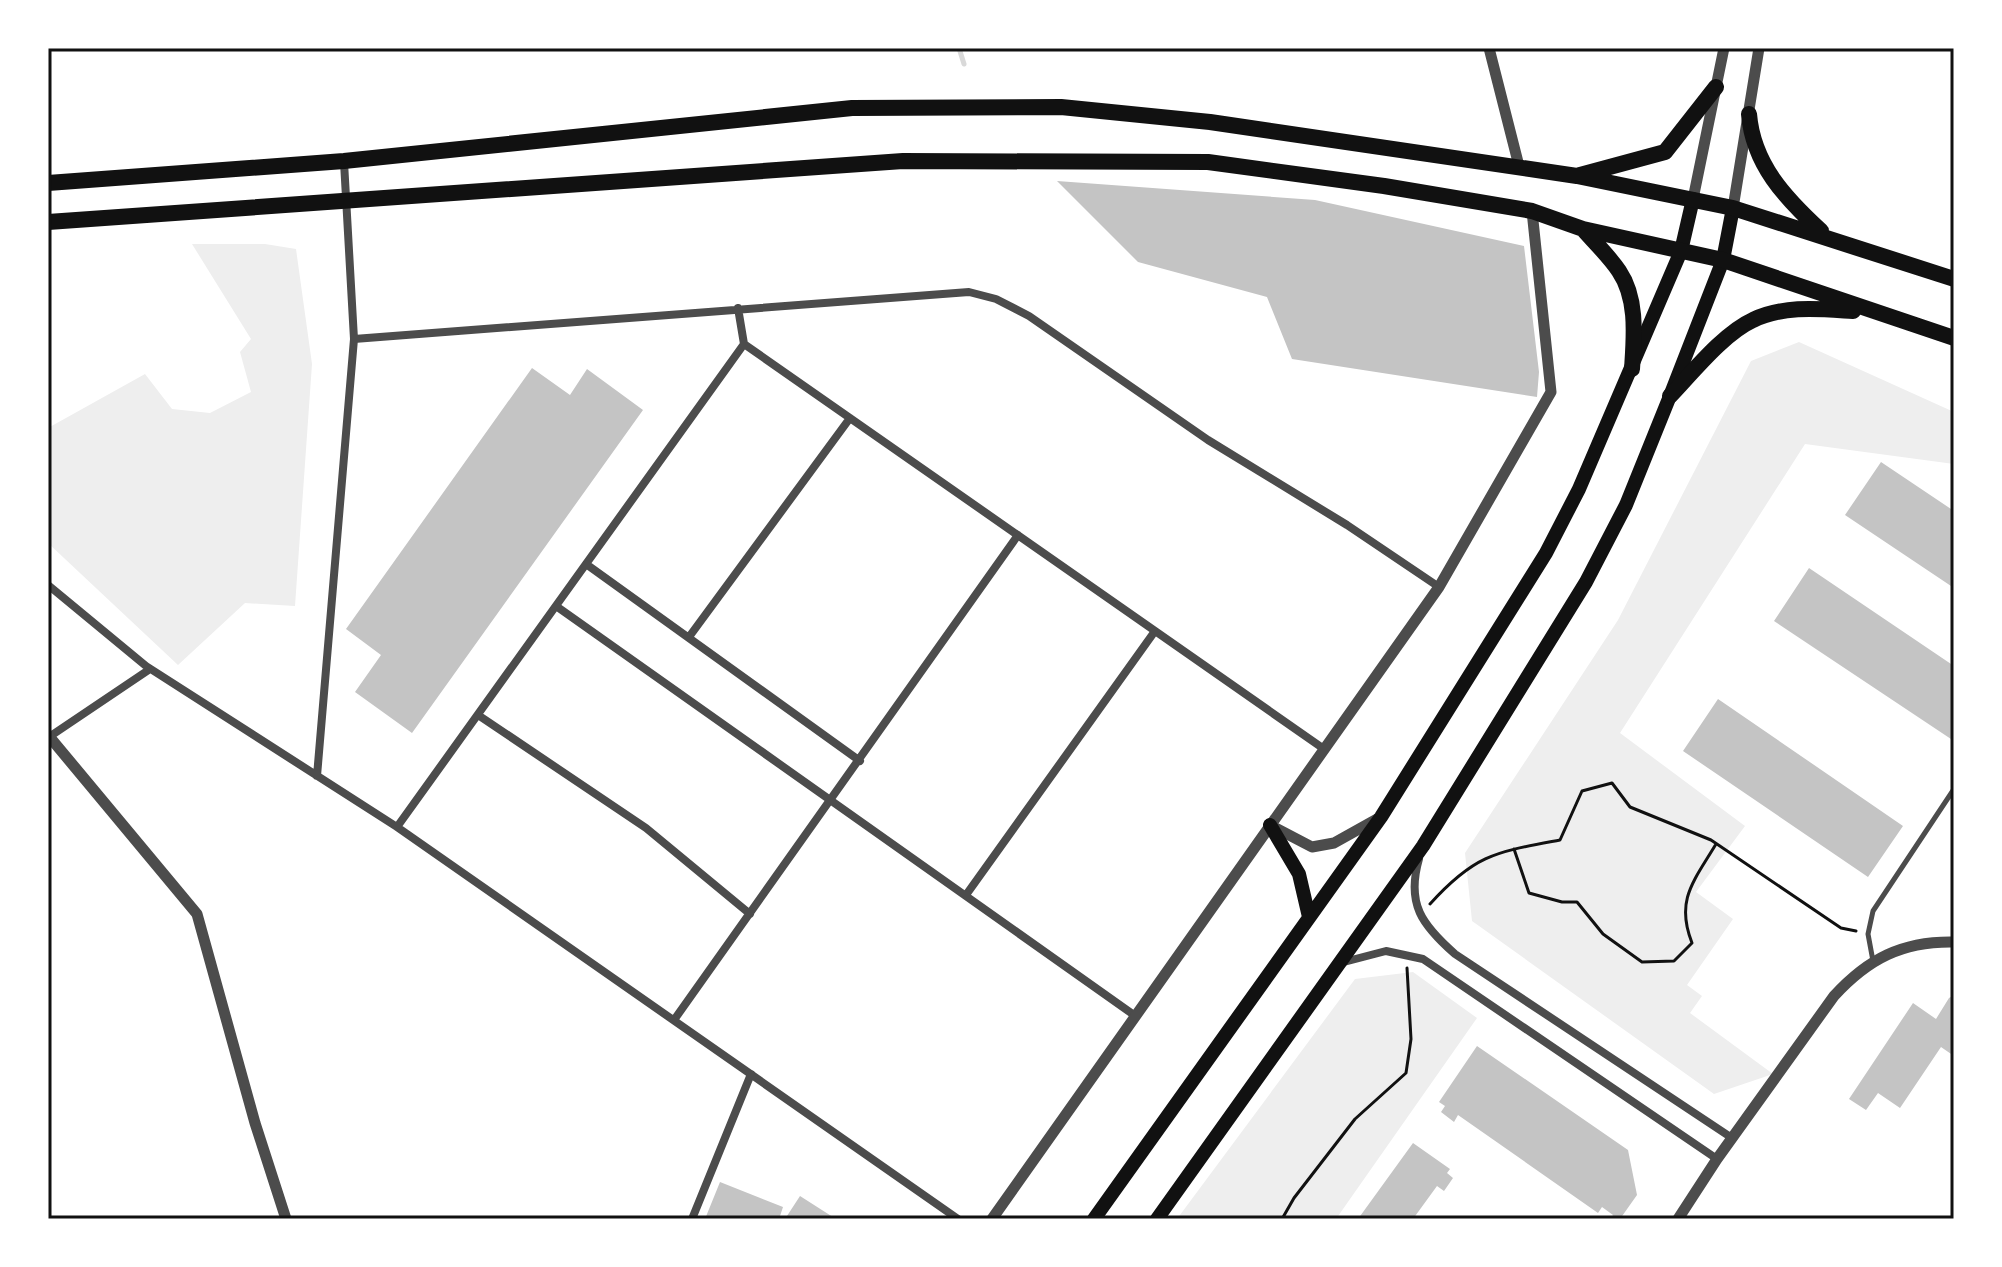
<svg xmlns="http://www.w3.org/2000/svg" width="2002" height="1267" font-family="'Work Sans',sans-serif">
  <style>
    .green { fill: #eee }
    .lines { fill: none; stroke-linecap: round; stroke-linejoin: round }
    .stream { stroke: #d9d9d9; stroke-width: 5 }
    .building { fill: #c4c4c4 }
    .path { stroke: #111; stroke-width: 3 }
    .service { stroke: #4c4c4c; stroke-width: 5 }
    .minor { stroke: #4c4c4c; stroke-width: 8 }
    .tertiary { stroke: #4c4c4c; stroke-width: 11 }
    .primary { stroke: #111; stroke-width: 14 }
    .trunk { stroke: #111; stroke-width: 16 }
    .neatline { fill: none; stroke: #111; stroke-width: 3 }
  </style>
  <rect width="100%" height="100%" fill="#fff"/>
  <path class="green" d="M192 244H265L296 249 312 364 295 606 245 603 178 665 48 543V428L145 374 172 409 210 413 251 392 240 352 251 339Z
    M1799 342 1954 412V464L1805 444 1620 733 1745 826 1696 892 1733 919 1687 985 1702 996 1690 1013 1773 1074 1714 1094 1472 921 1465 853 1618 620 1751 361Z
    M1413 972 1477 1018 1336 1219H1177L1355 979Z"/>
  <g class="lines">
    <path class="stream" d="M959 48 964 64"/>
  </g>
  <path class="building" d="M1057 181 1315 200 1524 246 1539 372 1537 397 1292 359 1267 297 1138 262Z
    M532 368 570 395 587 369 643 410 412 733 355 692 381 655 346 629Z
    M1881 462 1954 511V588L1845 515Z
    M1809 568 1954 666V741L1774 621Z
    M1718 699 1903 826 1868 877 1683 751Z
    M1954 995V1056L1941 1047 1900 1108 1878 1093 1866 1110 1849 1099 1913 1003 1936 1019 1949 998Z
    M1477 1046 1628 1150 1637 1195 1620 1219H1610L1613 1215 1602 1207 1598 1213 1458 1115 1454 1122 1441 1112 1445 1106 1439 1102Z
    M1413 1143 1450 1169 1447 1173 1453 1178 1444 1191 1437 1186 1413 1219H1358Z
    M720 1182 783 1207 779 1219H705Z
    M800 1196 836 1219H785Z"/>
  <g class="lines">
    <path class="path" d="M1514 849 1529 893 1562 902H1577L1603 934 1642 962 1674 961 1692 943C1675 900 1694 881 1716 844
      M1430 904C1475 854 1496 852 1560 840L1582 791 1612 783 1630 807 1711 840 1841 928 1856 931
      M1282 1219 1294 1198 1355 1119 1406 1073 1411 1039 1407 968"/>
    <path class="service" d="M1873 961 1868 934 1873 911 1954 789"/>
    <path class="minor" d="M354 339 969 292 996 299 1029 316 1208 440 1347 525 1439 587
      M744 344 1324 749
      M586 564 860 761
      M48 585 146 666 397 827 958 1219
      M556 606 1134 1015
      M689 637 850 418
      M478 715 646 828 750 914
      M49 737 150 669
      M317 776 354 339 344 162
      M397 827 744 344 738 308
      M1419 859C1406 904 1422 925 1455 954L1732 1138
      M966 895 1155 631
      M1340 963 1386 951 1423 959 1717 1159
      M674 1020 1018 535
      M692 1219 751 1074"/>
    <path class="tertiary" d="M1489 48 1519 166
      M1693 199 1724 48
      M1733 208 1759 48
      M48 735 197 914 255 1123 286 1219
      M1270 825 1312 847 1334 843 1377 819
      M992 1219 1439 587 1551 392 1532 211
      M1678 1219 1717 1159 1834 996C1868 959 1902 941 1954 942"/>
    <path class="primary" d="M1270 825 1299 874 1309 917
      M1094 1219 1381 817 1546 553 1579 489 1681 251 1693 199
      M1157 1219 1423 846 1586 582 1626 505 1670 396 1723 260 1733 208"/>
    <path class="trunk" d="M1749 114C1753 164 1785 198 1821 231
      M1580 175 1665 152 1716 87
      M48 183 344 161 852 108 1061 107 1210 122 1577 176 1733 208 1954 279
      M48 222 903 161 1208 162 1384 186 1532 211 1583 229 1723 260 1954 338
      M1583 229C1595 243 1609 256 1619 271 1638 299 1634 337 1632 369
      M1670 396C1692 373 1724 333 1753 320 1784 305 1820 309 1853 311"/>
  </g>
  <rect width="2002" height="1267" fill="none" stroke="#ffffff" stroke-width="100"/>
  <rect x="50" y="50" width="1902" height="1167" class="neatline"/>
</svg>
